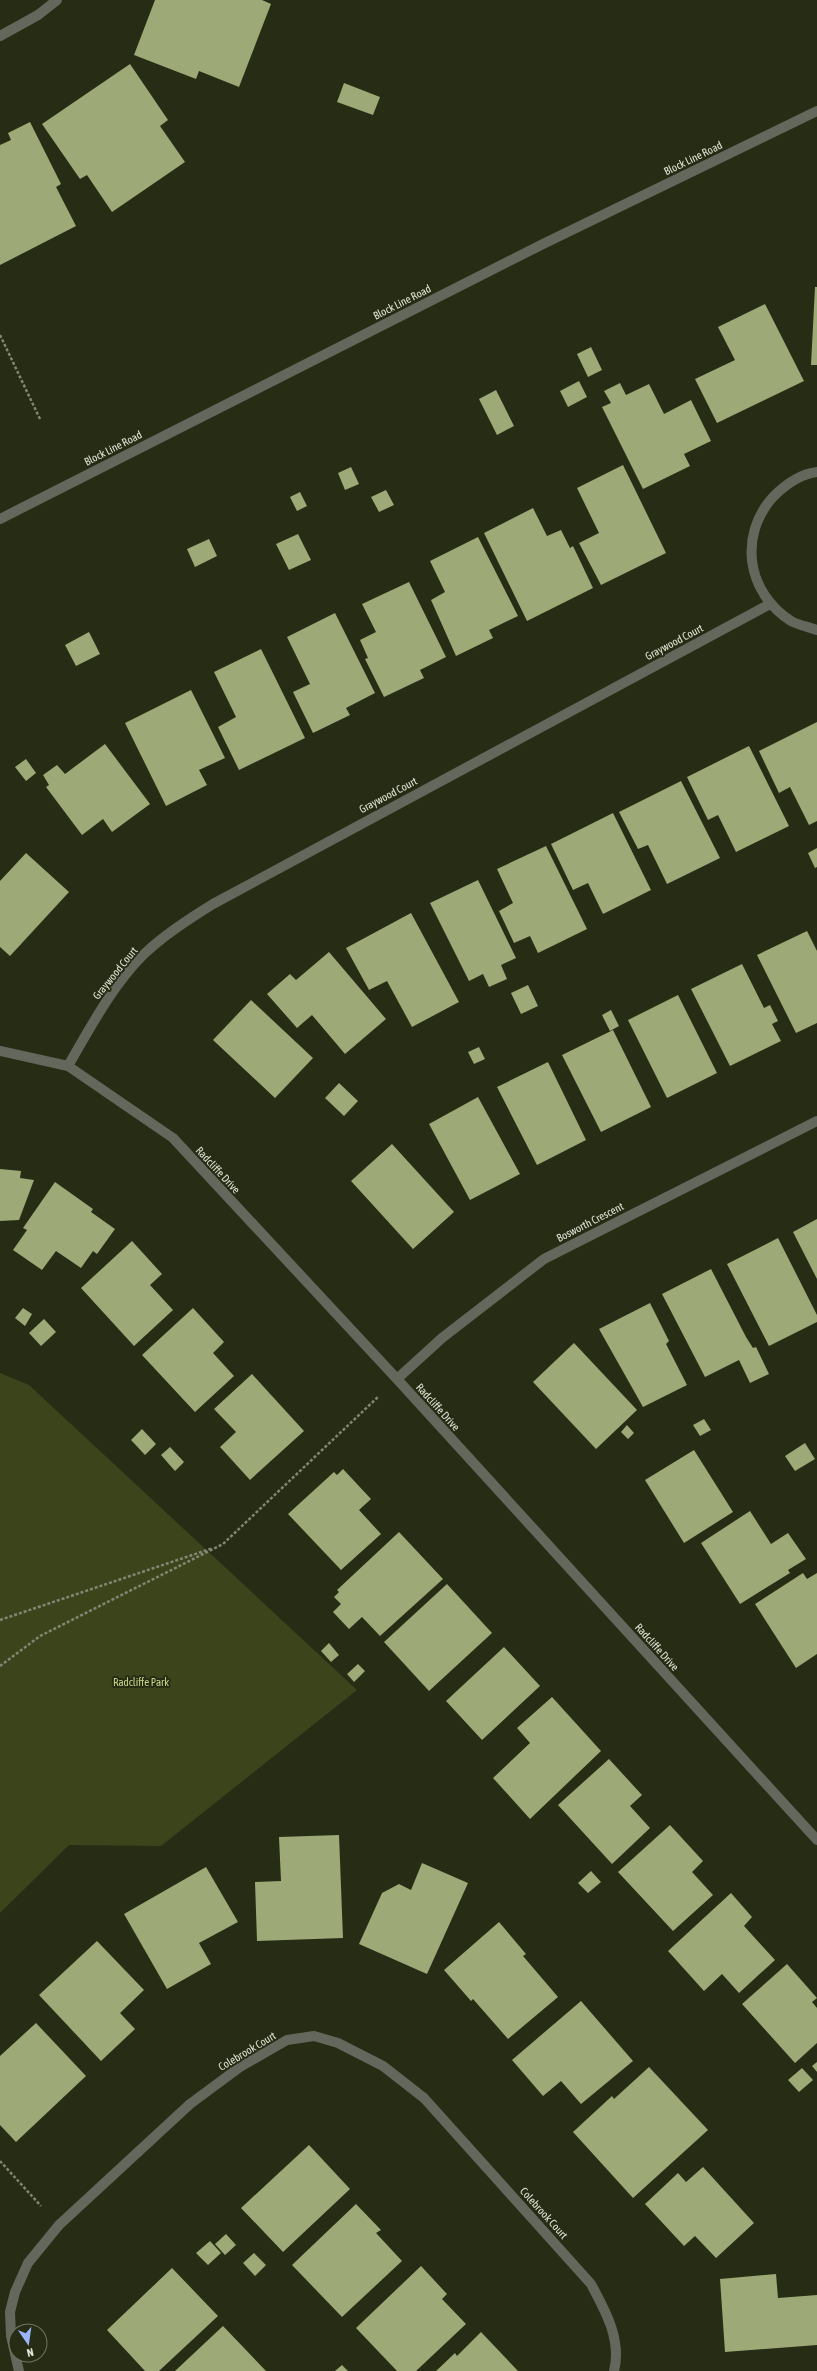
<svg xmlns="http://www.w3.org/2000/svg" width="817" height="2371" font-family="'Asap Condensed',sans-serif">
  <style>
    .green { fill: #3c441b }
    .building { fill: #9da976 }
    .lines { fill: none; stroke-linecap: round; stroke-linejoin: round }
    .path { stroke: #828674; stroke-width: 2.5; stroke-dasharray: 3 2; stroke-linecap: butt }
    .minor { stroke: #64675c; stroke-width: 10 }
    .labels { text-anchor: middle; stroke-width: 4; stroke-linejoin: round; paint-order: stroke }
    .street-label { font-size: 11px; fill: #e1e4d6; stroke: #272c15 }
    .park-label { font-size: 11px; fill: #c6d78a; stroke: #272c15 }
  </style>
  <rect width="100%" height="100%" fill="#272c15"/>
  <path class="green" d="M0 1373 29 1385 357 1690 161 1846 69 1845 0 1913Z"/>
  <path class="building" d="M155 0H262L271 4 239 87 199 71 196 79 134 55Z
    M130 64 168 120 160 126 185 162 112 212 87 175 80 179 42 124Z
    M344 83 380 97 373 115 337 102Z
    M30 122 61 184 56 187 76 226 0 265V145L11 140 8 133Z
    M815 287H817V365H811Z
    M765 304 804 381 717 423 695 379 735 360 718 327Z
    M591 347 602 370 588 377 577 354Z
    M579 381 587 397 568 407 560 391Z
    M620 383 626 395 649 384 664 414 691 400 711 441 684 454 690 466 643 489 602 407 611 403 604 391Z
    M496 390 514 426 497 435 479 399Z
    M623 465 666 553 601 585 579 543 599 533 577 488Z
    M351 467 359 484 345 490 338 473Z
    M386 490 394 505 379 512 371 497Z
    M300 492 307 506 297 511 290 497Z
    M533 508 547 536 561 530 570 548 573 546 593 588 527 621 484 533Z
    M298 534 311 560 289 570 276 544Z
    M478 537 518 616 489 630 493 638 456 656 431 600 445 592 430 561Z
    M209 539 217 556 195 567 187 549Z
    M409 582 446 657 420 670 424 678 384 697 365 659 368 658 360 640 376 632 362 604Z
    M335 613 375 693 346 708 350 715 313 733 293 692 310 684 287 637Z
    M89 632 100 654 76 666 65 645Z
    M261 649 305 738 239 770 218 727 236 717 214 672Z
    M191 690 225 758 199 770 207 785 166 806 125 723Z
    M817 722V821L809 825 790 787 779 793 759 751Z
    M105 744 150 804 112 832 103 819 82 835 46 787 49 785 43 775 57 765 65 774Z
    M749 746 789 826 736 852 718 815 708 820 687 777Z
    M26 759 36 773 26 781 15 767Z
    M681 781 720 858 667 884 648 845 638 849 619 812Z
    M613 813 651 890 603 914 588 883 573 890 551 844Z
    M546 846 587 929 538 953 530 936 514 943 499 911 513 903 497 869Z
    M817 848V867L815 868 808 853Z
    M26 853 69 892 10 956 0 947V881Z
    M478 880 516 958 501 965 507 979 489 987 483 974 469 981 430 903Z
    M411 913 459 1002 412 1027 387 981 369 990 346 948Z
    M807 931 817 951V1023L796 1033 757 955Z
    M329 952 386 1019 345 1054 312 1015 297 1028 267 994 290 974 296 980Z
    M742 964 764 1008 770 1005 778 1021 772 1024 781 1041 730 1066 691 989Z
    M528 985 538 1006 521 1014 511 993Z
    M678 995 717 1073 667 1098 628 1020Z
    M251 1000 313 1058 275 1098 213 1040Z
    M611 1010 619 1026 610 1031 602 1015Z
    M613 1030 651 1107 601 1132 562 1055Z
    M479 1047 485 1059 474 1064 468 1052Z
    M548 1062 586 1140 537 1165 497 1087Z
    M339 1083 358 1101 344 1116 325 1098Z
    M478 1097 520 1174 470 1200 429 1124Z
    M392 1144 454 1212 413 1249 351 1181Z
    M0 1169 21 1171 20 1178 34 1180 19 1220 0 1221Z
    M55 1182 93 1209 91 1212 115 1229 97 1254 93 1251 81 1268 56 1251 42 1270 13 1250 27 1230 23 1228Z
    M817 1219V1279L793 1232Z
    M778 1238 817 1315V1322L769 1346 727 1264Z
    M132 1241 162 1274 150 1285 173 1310 134 1346 81 1288Z
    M711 1269 746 1337 753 1348 756 1347 769 1374 750 1383 739 1360 705 1377 662 1294Z
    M650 1303 669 1341 666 1344 687 1385 643 1407 599 1329Z
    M23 1308 32 1314 25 1326 15 1318Z
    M193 1308 224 1342 213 1353 234 1376 195 1412 142 1355Z
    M44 1319 56 1332 41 1346 29 1333Z
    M574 1343 637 1410 596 1449 533 1382Z
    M252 1374 304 1431 250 1480 220 1447 236 1432 214 1409Z
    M704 1419 711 1430 700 1436 693 1425Z
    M627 1425 634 1433 628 1439 621 1432Z
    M142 1429 156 1444 145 1455 131 1440Z
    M805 1443 815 1459 795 1471 785 1456Z
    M170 1447 184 1462 175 1471 161 1455Z
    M694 1450 733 1512 684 1543 645 1480Z
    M343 1469 371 1499 359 1510 381 1534 341 1570 288 1514 334 1472 337 1475Z
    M750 1511 771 1544 788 1533 806 1559 788 1570 790 1573 740 1604 701 1543Z
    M399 1532 443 1579 380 1636 362 1617 349 1629 333 1612 341 1604 334 1597 339 1592 337 1590Z
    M803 1573 807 1579 817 1573V1654L796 1668 755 1604Z
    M447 1584 492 1633 429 1691 384 1642Z
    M329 1643 339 1655 331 1662 321 1651Z
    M504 1647 540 1686 482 1740 446 1701Z
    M358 1664 365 1671 354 1682 347 1674Z
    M552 1697 601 1751 530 1819 493 1778 530 1743 517 1728Z
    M609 1759 642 1795 630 1806 650 1828 612 1864 558 1805Z
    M670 1825 703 1861 692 1872 713 1895 673 1931 618 1872Z
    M339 1835 343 1938 257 1941 255 1882 281 1881 279 1837Z
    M422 1863 468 1883 427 1974 359 1944 382 1893 399 1884 411 1890Z
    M206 1867 238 1922 199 1943 211 1964 167 1989 124 1914Z
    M591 1871 601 1882 588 1893 578 1883Z
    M731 1893 752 1917 744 1926 775 1960 739 1993 722 1974 704 1991 668 1951Z
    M499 1922 526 1954 523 1956 558 1997 508 2039 473 1999 471 2001 444 1970Z
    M97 1941 144 1990 120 2013 135 2029 101 2061 39 1995Z
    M787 1964 817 1998 812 2002 817 2008V2043L795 2063 742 2004Z
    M581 2001 633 2061 581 2104 561 2081 543 2096 512 2060Z
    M36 2023 86 2076 16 2142 0 2125V2056Z
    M817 2062V2072L812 2066Z
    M649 2067 708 2130 633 2198 573 2132 612 2096 614 2099Z
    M802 2068 813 2080 799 2092 788 2080Z
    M309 2145 350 2189 283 2252 241 2208Z
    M703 2167 754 2223 716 2258 695 2236 684 2246 645 2204 678 2173 686 2182Z
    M356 2204 381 2230 376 2233 402 2261 342 2317 292 2265Z
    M226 2234 236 2245 225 2255 215 2244Z
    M210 2241 221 2253 208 2265 196 2253Z
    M254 2253 266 2265 255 2276 243 2263Z
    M421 2266 447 2294 442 2299 466 2324 416 2371H397L356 2328Z
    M172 2268 218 2316 159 2371H145L107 2330Z
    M776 2274 778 2298 817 2295V2345L725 2352 720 2279Z
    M223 2326 266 2371H175Z
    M481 2332 518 2371H436L455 2353 457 2356Z
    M342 2365 348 2371H335Z"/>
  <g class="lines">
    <path class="path" d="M0 335 40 419
      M0 1620 213 1548
      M0 1666 40 1636 223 1544 379 1396
      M0 2161 41 2206"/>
    <path class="minor" d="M0 36 38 15 57 0
      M817 472C799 474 785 485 773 497 738 536 747 593 791 621 798 625 809 627 817 630
      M0 519 543 244 817 111
      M0 1051 68 1066 173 1138 397 1379 817 1840
      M68 1066C90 1028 112 986 143 955 164 935 189 919 213 904L770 604
      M397 1379 442 1338 544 1259 817 1121
      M19 2371 11 2336 10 2312 15 2292 28 2263 59 2225 190 2104 240 2067 287 2040 314 2036 338 2043 383 2066 424 2098 591 2284C605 2310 622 2340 614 2371"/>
  </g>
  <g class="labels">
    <g class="street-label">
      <text transform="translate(693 158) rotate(-26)" y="4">Block Line Road</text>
      <text transform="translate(402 302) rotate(-27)" y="4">Block Line Road</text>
      <text transform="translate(113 448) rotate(-27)" y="4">Block Line Road</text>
      <text transform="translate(674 642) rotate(-28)" y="4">Graywood Court</text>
      <text transform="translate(388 795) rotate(-28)" y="4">Graywood Court</text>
      <text transform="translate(115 973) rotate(-51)" y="4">Graywood Court</text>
      <text transform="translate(218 1170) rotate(47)" y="4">Radcliffe Drive</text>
      <text transform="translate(590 1222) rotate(-27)" y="4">Bosworth Crescent</text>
      <text transform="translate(438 1407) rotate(48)" y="4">Radcliffe Drive</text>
      <text transform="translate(657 1647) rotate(48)" y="4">Radcliffe Drive</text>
      <text transform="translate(247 2051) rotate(-31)" y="4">Colebrook Court</text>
      <text transform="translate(544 2213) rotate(48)" y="4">Colebrook Court</text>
    </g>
    <g class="park-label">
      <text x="141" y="1686">Radcliffe Park</text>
    </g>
  </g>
  <g transform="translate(28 2343) rotate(167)"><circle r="19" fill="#272c15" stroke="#717662"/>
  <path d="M0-3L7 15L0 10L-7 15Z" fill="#9bb5fd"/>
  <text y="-6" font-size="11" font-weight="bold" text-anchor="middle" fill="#e1e4d6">N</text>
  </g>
</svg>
